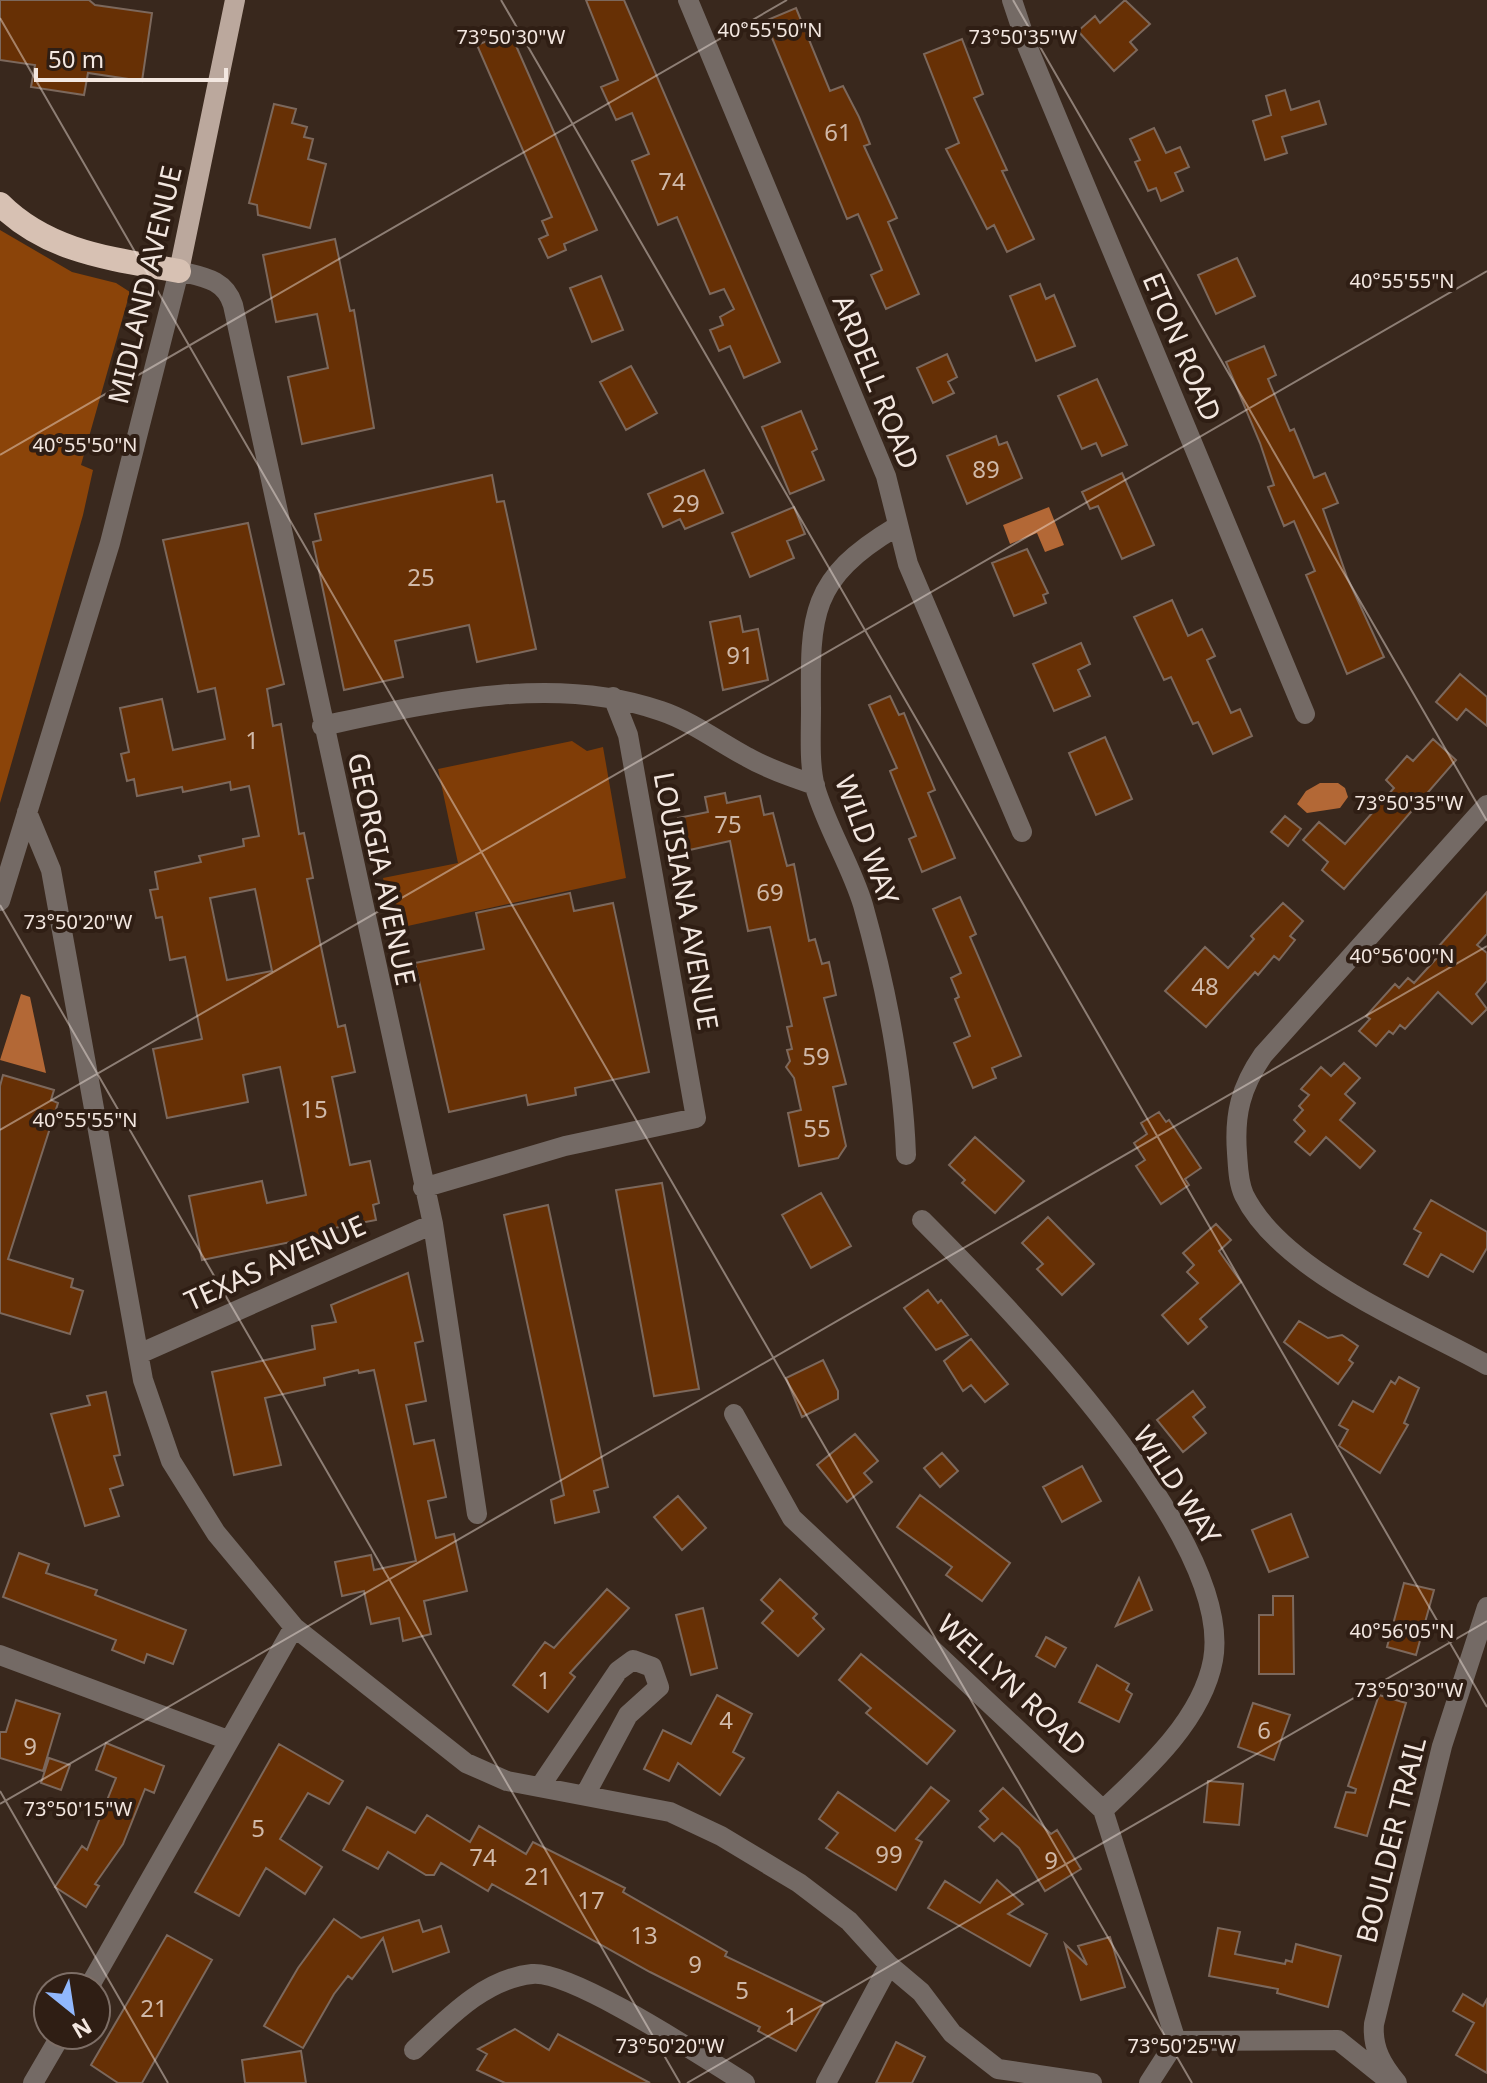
<svg xmlns="http://www.w3.org/2000/svg" width="1487" height="2083" font-family="'Noto Sans',sans-serif">
  <style>
    .green { fill: #803d07 }
    .forest { fill: #8b4409 }
    .water { fill: #b36836 }
    .building { fill: #673005; stroke: #7c685c; stroke-width: 2; fill-rule: evenodd }
    .lines { fill: none; stroke-linecap: round; stroke-linejoin: round }
    .minor { stroke: #746a65; stroke-width: 20 }
    .major { stroke: #bba89d; stroke-width: 20 }
    .highway { stroke: #d7c1b3; stroke-width: 24 }
    .ticks { fill: none; stroke: #f3e7e0; stroke-width: 2; stroke-opacity: 0.45 }
    .labels { text-anchor: middle; stroke-width: 8; stroke-linejoin: round; paint-order: stroke }
    .number-label { font-size: 24px; fill: #d0b9a9 }
    .street-label { font-size: 28px; fill: #f3e7e0; stroke: #2f1e14 }
    .ticks-label { font-size: 20px; text-anchor: middle; fill: #f3e7e0; stroke: #2f1e14; stroke-width: 8; stroke-linejoin: round; paint-order: stroke }
  </style>
  <rect width="100%" height="100%" fill="#39281d"/>
  <path class="green" d="M572 741 587 751 603 747 626 878 394 929 383 878 458 863 438 769Z"/>
  <path class="forest" d="M0 230 72 272 116 283 130 292 81 465 93 470 83 515 0 803Z"/>
  <path class="water" d="M1049 507 1064 545 1045 552 1037 533 1010 544 1003 525Z
    M1320 783H1338L1345 788 1348 797 1340 808 1307 813 1297 804 1306 791Z
    M21 994 30 997 46 1073 0 1060Z"/>
  <path class="building" d="M0 0H89L95 5 152 13 142 81 88 73 84 95 31 87 35 65 0 60Z
    M586 0H624L780 362 744 378 730 346 719 351 710 330 723 325 720 317 734 309 724 289 710 294 677 217 658 225 632 161 649 154 632 113 616 120 601 87 618 80Z
    M1125 0 1150 24 1130 42 1137 50 1114 71 1078 31 1095 16 1100 23Z
    M796 8 830 91 843 86 859 117 870 144 864 146 897 218 888 222 919 294 886 309 871 275 882 270 871 244 858 214 847 219 765 21Z
    M510 32 597 230 564 244 566 250 548 258 539 239 548 235 542 221 552 217 477 45Z
    M962 39 983 94 974 98 1007 170 1002 171 1034 239 1007 252 994 225 987 229 946 149 959 143 924 54Z
    M1285 90 1291 110 1319 101 1326 124 1282 137 1287 153 1265 160 1253 121 1271 115 1266 96Z
    M274 104 296 109 292 123 307 127 304 137 313 139 308 159 326 164 310 228 258 215 257 205 249 203Z
    M1154 128 1166 153 1180 147 1189 167 1175 173 1183 191 1161 201 1156 188 1148 191 1135 162 1140 160 1130 139Z
    M335 239 350 311 354 310 374 428 302 444 288 377 328 368 317 314 276 322 263 255Z
    M1237 258 1255 296 1216 314 1198 275Z
    M601 276 623 330 592 342 570 288Z
    M1040 284 1046 299 1054 295 1075 346 1036 361 1010 296Z
    M1264 346 1276 375 1268 379 1290 431 1294 429 1314 478 1325 473 1338 503 1323 509 1347 577 1384 657 1347 674 1306 575 1315 571 1294 521 1284 526 1268 487 1274 485 1260 443 1226 362Z
    M947 354 957 377 948 382 954 393 933 403 917 368Z
    M631 366 657 413 626 430 600 382Z
    M1097 379 1127 445 1102 456 1096 443 1082 449 1058 396Z
    M801 411 817 449 812 452 824 480 790 494 762 427Z
    M996 436 999 445 1007 442 1022 478 967 504 947 456Z
    M704 470 723 513 685 529 680 519 663 527 648 494Z
    M1122 473 1154 545 1122 559 1098 506 1090 509 1082 492Z
    M492 475 497 502 504 501 536 649 477 662 469 625 395 641 403 677 344 690 313 542 321 540 315 514Z
    M794 507 805 534 787 541 794 558 750 577 732 533Z
    M248 523 284 684 267 689 273 726 281 724 299 834 304 833 313 878 307 879 324 961 338 1027 345 1025 355 1072 332 1077 350 1165 370 1161 379 1203 373 1205 376 1220 324 1230 325 1235 202 1260 189 1196 262 1181 267 1203 306 1195 280 1067 243 1075 248 1102 167 1118 153 1049 202 1039 185 957 170 960 162 917 156 918 150 890 158 889 155 872 201 862 199 856 244 846 243 839 259 836 249 786 231 790 230 782 183 792 182 787 137 796 134 779 127 781 121 754 129 752 120 708 162 699 173 750 225 739 215 688 198 692 163 540ZM255 889 272 971 227 980 210 898Z
    M1027 549 1048 593 1043 595 1046 603 1014 616 992 563Z
    M1172 600 1188 636 1202 629 1215 656 1207 660 1231 713 1240 709 1252 736 1213 754 1198 722 1193 724 1171 677 1164 680 1134 617Z
    M740 616 743 632 758 629 768 680 723 690 710 622Z
    M1081 643 1090 664 1078 670 1090 696 1054 711 1033 664Z
    M1460 674 1487 697V726L1466 709 1457 720 1436 702Z
    M890 696 899 715 904 713 935 790 928 793 955 858 922 872 909 839 916 836 890 771 897 768 869 705Z
    M1105 737 1132 799 1096 815 1069 753Z
    M1433 739 1456 760 1344 889 1322 870 1328 862 1303 840 1319 822 1345 844 1394 788 1386 780 1407 756 1413 761Z
    M725 793 727 803 760 796 764 815 773 813 787 866 794 864 809 941 815 939 822 964 829 962 836 995 824 998 846 1084 833 1087 846 1146 838 1158 799 1166 788 1113 801 1110 794 1078 786 1067 790 1061 787 1050 792 1049 787 1027 792 1026 770 927 748 931 730 841 685 851 678 818 708 812 705 797Z
    M1285 816 1301 829 1288 846 1271 832Z
    M1487 892V934L1477 945 1487 953V981L1476 994 1487 1009 1472 1024 1438 992 1405 1029 1400 1025 1393 1034 1389 1031 1376 1046 1359 1031 1370 1019 1366 1016 1395 984 1399 988 1408 978 1414 983 1444 950 1439 946Z
    M570 893 574 911 613 903 649 1072 575 1088 576 1095 528 1105 526 1095 449 1112 415 963 484 949 476 913Z
    M960 897 976 934 970 937 1021 1056 992 1068 996 1078 973 1088 954 1043 970 1036 955 999 959 997 951 978 961 973 933 909Z
    M1283 903 1303 921 1290 936 1295 940 1279 960 1274 956 1258 975 1255 972 1206 1027 1165 991 1205 947 1228 968 1254 939 1251 936Z
    M1344 1063 1360 1078 1345 1094 1355 1103 1340 1120 1375 1151 1360 1168 1326 1137 1310 1155 1295 1142 1305 1131 1294 1120 1303 1110 1299 1106 1309 1095 1301 1089 1321 1067 1331 1076Z
    M3 1075 54 1090 51 1100 58 1103 8 1259 73 1279 71 1287 83 1291 70 1334 0 1313V1086Z
    M1159 1112 1166 1122 1169 1120 1201 1168 1185 1179 1189 1185 1161 1204 1136 1166 1145 1160 1134 1143 1147 1134 1141 1123Z
    M975 1137 1024 1181 995 1213 962 1183 965 1180 949 1165Z
    M662 1183 699 1389 654 1396 616 1190Z
    M821 1193 851 1246 811 1268 782 1215Z
    M1431 1200 1487 1232V1248L1473 1272 1441 1254 1428 1277 1404 1264 1421 1233 1414 1229Z
    M548 1205 608 1487 594 1491 599 1512 555 1523 551 1500 564 1495 504 1215Z
    M1048 1217 1094 1264 1062 1295 1037 1269 1043 1264 1022 1243Z
    M1216 1224 1231 1240 1219 1251 1241 1282 1200 1319 1207 1327 1188 1344 1162 1315 1198 1283 1187 1272 1194 1265 1183 1253Z
    M408 1273 423 1341 415 1343 426 1401 406 1405 414 1444 434 1440 446 1497 428 1501 436 1538 454 1534 467 1591 424 1601 431 1634 403 1641 399 1618 371 1624 364 1591 342 1596 335 1562 371 1555 374 1570 416 1561 374 1370 359 1373 358 1370 324 1378 325 1385 265 1398 281 1465 234 1475 212 1372 315 1349 312 1326 336 1322 331 1305Z
    M928 1290 938 1303 941 1300 968 1335 936 1350 904 1308Z
    M1299 1321 1328 1338 1342 1335 1358 1346 1349 1360 1353 1363 1338 1384 1284 1342Z
    M971 1339 1008 1384 985 1402 971 1385 963 1391 944 1361Z
    M823 1360 838 1391V1399L802 1417 786 1378Z
    M1399 1377 1419 1388 1404 1423 1408 1425 1380 1473 1339 1446 1348 1430 1339 1425 1353 1401 1373 1412 1391 1381 1395 1384Z
    M1193 1391 1205 1407 1193 1417 1206 1433 1183 1452 1157 1420Z
    M106 1392 120 1455 114 1456 123 1485 110 1489 119 1516 85 1526 51 1414 90 1405 87 1396Z
    M855 1434 878 1461 864 1473 872 1482 847 1502 817 1465Z
    M942 1453 958 1471 940 1487 924 1468Z
    M1082 1466 1101 1501 1062 1522 1043 1487Z
    M920 1495 1010 1563 982 1601 946 1575 952 1567 897 1527Z
    M678 1496 706 1528 682 1550 654 1517Z
    M1291 1514 1308 1557 1269 1572 1252 1530Z
    M19 1553 49 1564 46 1573 97 1590 95 1595 186 1630 173 1664 147 1654 144 1663 112 1650 116 1640 3 1597Z
    M1139 1578 1152 1610 1116 1626Z
    M780 1579 817 1614 813 1618 824 1629 798 1656 762 1623 773 1611 761 1600Z
    M1404 1583 1434 1590 1416 1655 1387 1647Z
    M607 1589 629 1608 570 1673 575 1677 548 1712 513 1685 545 1642 554 1648Z
    M1273 1596H1293L1294 1674H1259V1615H1273Z
    M703 1608 717 1668 691 1675 676 1615Z
    M1046 1637 1066 1648 1055 1667 1036 1656Z
    M861 1654 955 1731 927 1764 866 1713 871 1708 839 1680Z
    M1097 1665 1129 1684 1126 1690 1132 1694 1119 1722 1079 1702Z
    M717 1695 752 1714 733 1752 744 1758 720 1795 678 1763 669 1781 644 1769 663 1730 691 1744Z
    M1379 1695 1406 1703 1367 1836 1335 1827 1346 1792 1355 1793 1356 1789 1348 1786Z
    M16 1700 60 1714 43 1771 0 1758V1732H6Z
    M1253 1703 1290 1715 1274 1760 1238 1747Z
    M106 1743 164 1766 154 1793 145 1789 123 1844 95 1884 99 1886 86 1907 55 1887 82 1846 87 1850 116 1778 96 1770Z
    M279 1744 343 1781 329 1804 308 1793 280 1839 322 1867 305 1894 266 1868 239 1916 195 1892Z
    M49 1758 70 1765 61 1790 41 1783Z
    M1208 1781 1243 1784 1239 1825 1204 1822Z
    M931 1787 949 1801 916 1839 922 1842 896 1890 826 1848 838 1833 819 1819 838 1792 895 1831Z
    M1003 1788 1051 1834 1057 1830 1081 1869 1045 1891 1019 1848 1002 1833 994 1841 979 1827 988 1819 980 1811Z
    M367 1807 415 1833 427 1815 470 1842 479 1826 526 1854 533 1842 625 1888 623 1892 727 1952 725 1956 824 2003 796 2051 758 2031 760 2027 650 1972 492 1884 488 1891 441 1863 434 1875H426L388 1852 378 1869 343 1850Z
    M997 1880 1023 1904 1008 1914 1047 1934 1030 1966 928 1908 945 1881 980 1903Z
    M334 1919 361 1938 419 1920 423 1932 441 1926 449 1952 393 1972 383 1938 352 1979 348 1976 334 1994 303 2048 264 2026 298 1968Z
    M1218 1928 1240 1932 1235 1954 1285 1964 1286 1960 1292 1962 1296 1944 1341 1956 1328 2007 1277 1993 1278 1989 1209 1976Z
    M167 1935 212 1960 142 2083H118L91 2065Z
    M1110 1937 1125 1987 1081 2000 1065 1944 1087 1965 1078 1946Z
    M1463 1994 1483 2006 1487 1999V2073L1456 2055 1474 2023 1453 2011Z
    M515 2029 549 2050 558 2034 650 2083H505L477 2070 487 2054 478 2049Z
    M896 2042 925 2057 912 2083H876Z
    M301 2051 306 2083H245L242 2060Z"/>
  <g class="lines">
    <path class="minor" d="M688 0 886 476 908 564 1022 832
      M1012 0 1028 48 1305 714
      M896 527C809 579 810 615 811 709 811 734 809 764 815 787 827 828 851 865 863 905 886 987 903 1070 906 1155
      M322 726C430 703 553 673 661 711 691 721 719 742 747 757 768 769 792 777 815 785
      M1487 805 1263 1055C1241 1087 1234 1114 1237 1153 1238 1166 1238 1182 1244 1195 1282 1272 1413 1324 1487 1365
      M27 812 51 870 143 1380 171 1461 216 1533 294 1627 466 1763 507 1781 670 1812 721 1836 799 1883 849 1921 889 1965 921 1992 952 2033 998 2069 1092 2083
      M0 901 110 543 179 271C203 277 225 279 233 305L433 1224 477 1514
      M423 1188 565 1146 696 1118 628 735 613 697
      M922 1220C1006 1304 1235 1537 1213 1660 1202 1720 1145 1771 1103 1810
      M139 1354 433 1224
      M734 1414 792 1518 1103 1810 1176 2041
      M0 1655 228 1740
      M541 1785 618 1671 633 1660 652 1667 659 1687 628 1715 585 1795
      M89 1987 294 1627
      M1176 2041 1338 2040 1388 2080
      M414 2050C447 2019 484 1979 532 1974 572 1970 706 2059 745 2083
      M33 2083 61 2035
      M826 2083 889 1965
      M1149 2083 1176 2041
      M1397 2083C1382 2065 1372 2048 1374 2024L1442 1746 1487 1607"/>
    <path class="major" d="M179 271 235 0"/>
    <path class="highway" d="M0 204C49 253 114 259 179 271"/>
  </g>
  <path class="ticks" d="M501 0 1487 1707M1013 0 1487 821M0 18 1192 2083M0 455 787 0M0 905 680 2083M0 1130 1487 271M0 1791 168 2083M0 1804 1487 946M687 2083 1487 1621"/>
  <g class="labels">
    <g class="number-label">
      <text x="838" y="141">61</text>
      <text x="672" y="190">74</text>
      <text x="986" y="478">89</text>
      <text x="686" y="512">29</text>
      <text x="421" y="586">25</text>
      <text x="740" y="664">91</text>
      <text x="252" y="749">1</text>
      <text x="728" y="833">75</text>
      <text x="770" y="901">69</text>
      <text x="1205" y="995">48</text>
      <text x="816" y="1065">59</text>
      <text x="314" y="1118">15</text>
      <text x="817" y="1137">55</text>
      <text x="544" y="1689">1</text>
      <text x="726" y="1729">4</text>
      <text x="1264" y="1739">6</text>
      <text x="30" y="1755">9</text>
      <text x="258" y="1837">5</text>
      <text x="889" y="1863">99</text>
      <text x="483" y="1866">74</text>
      <text x="1051" y="1869">9</text>
      <text x="538" y="1885">21</text>
      <text x="591" y="1909">17</text>
      <text x="644" y="1944">13</text>
      <text x="695" y="1973">9</text>
      <text x="742" y="1999">5</text>
      <text x="154" y="2017">21</text>
      <text x="791" y="2025">1</text>
    </g>
    <g class="street-label">
      <text transform="translate(145 285) rotate(-77)" y="10">MIDLAND AVENUE</text>
      <text transform="translate(1182 347) rotate(67)" y="10">ETON ROAD</text>
      <text transform="translate(876 382) rotate(68)" y="10">ARDELL ROAD</text>
      <text transform="translate(867 840) rotate(70)" y="10">WILD WAY</text>
      <text transform="translate(382 869) rotate(78)" y="10">GEORGIA AVENUE</text>
      <text transform="translate(686 901) rotate(80)" y="10">LOUISIANA AVENUE</text>
      <text transform="translate(275 1263) rotate(-24)" y="10">TEXAS AVENUE</text>
      <text transform="translate(1177 1485) rotate(57)" y="10">WILD WAY</text>
      <text transform="translate(1012 1685) rotate(43)" y="10">WELLYN ROAD</text>
      <text transform="translate(1391 1840) rotate(-76)" y="10">BOULDER TRAIL</text>
    </g>
  </g>
  <g class="ticks-label">
    <text x="770" y="37">40°55'50"N</text>
    <text x="511" y="44">73°50'30"W</text>
    <text x="1023" y="44">73°50'35"W</text>
    <text x="1402" y="288">40°55'55"N</text>
    <text x="85" y="452">40°55'50"N</text>
    <text x="1409" y="810">73°50'35"W</text>
    <text x="78" y="929">73°50'20"W</text>
    <text x="1402" y="963">40°56'00"N</text>
    <text x="85" y="1127">40°55'55"N</text>
    <text x="1402" y="1638">40°56'05"N</text>
    <text x="1409" y="1697">73°50'30"W</text>
    <text x="78" y="1816">73°50'15"W</text>
    <text x="670" y="2053">73°50'20"W</text>
    <text x="1182" y="2053">73°50'25"W</text>
  </g>
  <g transform="translate(72 2011) rotate(150)"><circle r="38" fill="#2f1e14" stroke="#7d6e66" stroke-width="2"/>
  <path d="M0-6L14 30L0 20L-14 30Z" fill="#91b8fd"/>
  <text y="-12" font-size="22" font-weight="bold" text-anchor="middle" fill="#f3e7e0">N</text>
  </g>
  <path d="M36 68v12h190v-12" fill="none" stroke="#f3e7e0" stroke-width="4"/>
  <text x="48" y="68" font-size="24" fill="#f3e7e0" stroke="#2f1e14" stroke-width="6" paint-order="stroke">50 m</text>
</svg>
